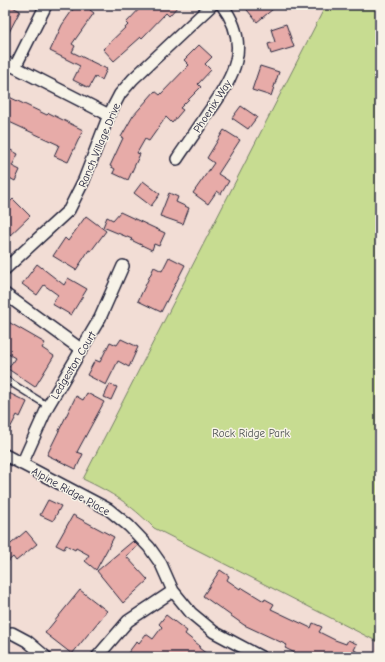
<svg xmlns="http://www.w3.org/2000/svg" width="385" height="662" font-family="'Comic Neue',sans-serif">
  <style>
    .green { fill: #c7dc91; stroke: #747f66 }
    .building { fill: #e7aba8; stroke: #22223b }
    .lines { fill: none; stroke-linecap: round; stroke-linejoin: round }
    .service-casing { stroke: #22223b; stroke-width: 8 }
    .minor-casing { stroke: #22223b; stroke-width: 14 }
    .service { stroke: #f7f3e8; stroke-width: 5.5 }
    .minor { stroke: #f7f3e8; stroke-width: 11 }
    .labels { text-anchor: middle; stroke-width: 3; stroke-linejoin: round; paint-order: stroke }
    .street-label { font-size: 11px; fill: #22223b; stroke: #f7f3e8 }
    .park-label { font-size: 11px; fill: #4b5050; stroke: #f7f3e8 }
  </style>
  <rect width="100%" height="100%" fill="#f2ddd5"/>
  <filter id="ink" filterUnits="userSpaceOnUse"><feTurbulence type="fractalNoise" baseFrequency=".025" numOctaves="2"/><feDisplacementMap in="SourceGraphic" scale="8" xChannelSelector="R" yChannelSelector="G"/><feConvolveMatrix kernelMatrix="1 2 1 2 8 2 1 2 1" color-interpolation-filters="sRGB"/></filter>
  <g filter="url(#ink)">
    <path class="green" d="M326 5H380V643L154 528C129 503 114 494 83 479Z"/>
    <path class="building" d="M9 5 20 11 5 40V12Z
      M76 5H95L90 10 94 13 72 44 75 46 72 52 107 69 102 80 95 77 89 88 73 80 80 66 50 51 62 25Z
      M143 5H179L169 16 166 13 142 38 141 37 114 61 103 49 128 25 126 23Z
      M243 5H278L257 22Z
      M286 24 294 47 271 54 268 44 275 42 271 29Z
      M199 45 212 57 205 64 211 70 198 84 201 87 180 108 183 110 172 123 166 117 149 141 145 139 137 153 140 154 128 180 113 173 115 169 110 166 123 138 121 137 133 116 155 91 160 95 189 65 184 60Z
      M260 66 279 72 271 96 252 90Z
      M5 95 47 115 49 113 83 130 68 162 54 156 59 145 5 120Z
      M241 106 257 117 248 129 232 118Z
      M224 130 240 140 218 174 229 181 221 194 217 191 208 204 193 193 214 163 207 158Z
      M5 147 18 154 12 166 20 170 15 181 6 176 5 179Z
      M143 181 160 194 151 206 134 193Z
      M169 193 178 197 176 202 189 208 183 224 160 216Z
      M13 199 30 216 5 240V207Z
      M120 212 165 233 159 246 154 244 152 250 131 240 132 239 103 227 107 217 113 220Z
      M86 216 106 231 91 251 89 250 76 270 53 256 65 238 68 241Z
      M169 257 185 265 161 312 138 301 154 267 162 271Z
      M37 264 64 285 68 278 87 289 71 315 52 304 58 295 44 285 37 295 22 284Z
      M5 320 45 343 42 348 54 356 35 387 8 369 15 358 5 352Z
      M121 339 138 347 129 367 118 361 106 385 87 375 95 360 100 362 110 342 117 345Z
      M110 384 117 387 111 400 104 397Z
      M5 391 27 402 20 417 17 415 5 438Z
      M87 393 104 402 77 452 83 454 76 469 47 455 76 396 83 400Z
      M48 500 61 506 53 521 40 515Z
      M73 515 114 537 96 570 85 561 89 555 76 548 75 550 66 545 64 549 56 545Z
      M26 531 37 544 16 561 13 557 5 564V549Z
      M133 541 138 546 126 556 148 580 123 603 97 571Z
      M220 570 229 576 227 580 240 589 241 587 264 601 265 599 274 604 271 609 311 628 313 623 322 627 319 632 335 640 346 644 348 640 357 644 354 650 368 657H303L285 648 287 645 244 625 203 596Z
      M80 590 107 611 72 654 45 633Z
      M166 615 187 631 185 634 200 646 199 648 211 657H125L137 641 139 643 146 634 153 639 162 627 159 624Z"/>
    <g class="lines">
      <defs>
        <path id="service" d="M5 379 48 406"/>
        <path id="minor" d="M5 62 109 115
          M15 67 46 5
          M177 159C187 144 198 129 208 113 234 77 252 45 222 5
          M5 269 69 210 84 180 109 115 120 94 133 79 212 5
          M5 294 82 350
          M5 455 108 509 129 526 149 547 161 564 173 591 191 613 214 632 261 657
          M22 464 48 406 100 318 123 266
          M12 633 27 641 46 657
          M97 657 128 621 173 591"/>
      </defs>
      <use href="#service" class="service-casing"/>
      <use href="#minor" class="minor-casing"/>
      <use href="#service" class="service"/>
      <use href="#minor" class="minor"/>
    </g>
  </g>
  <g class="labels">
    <g class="street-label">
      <text transform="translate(212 106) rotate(-57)" y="4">Phoenix Way</text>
      <text transform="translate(99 145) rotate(-67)" y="4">Ranch Village Drive</text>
      <text transform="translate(73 365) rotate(-59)" y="4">Ledgeston Court</text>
      <text transform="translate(71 491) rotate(29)" y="4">Alpine Ridge Place</text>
    </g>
    <g class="park-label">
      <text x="251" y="437">Rock Ridge Park</text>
    </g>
  </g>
  <rect width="385" height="662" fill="none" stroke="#f7f3e8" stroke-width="20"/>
  <rect x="10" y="10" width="365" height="642" fill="none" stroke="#22223b" stroke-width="1.5" filter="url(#ink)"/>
</svg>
